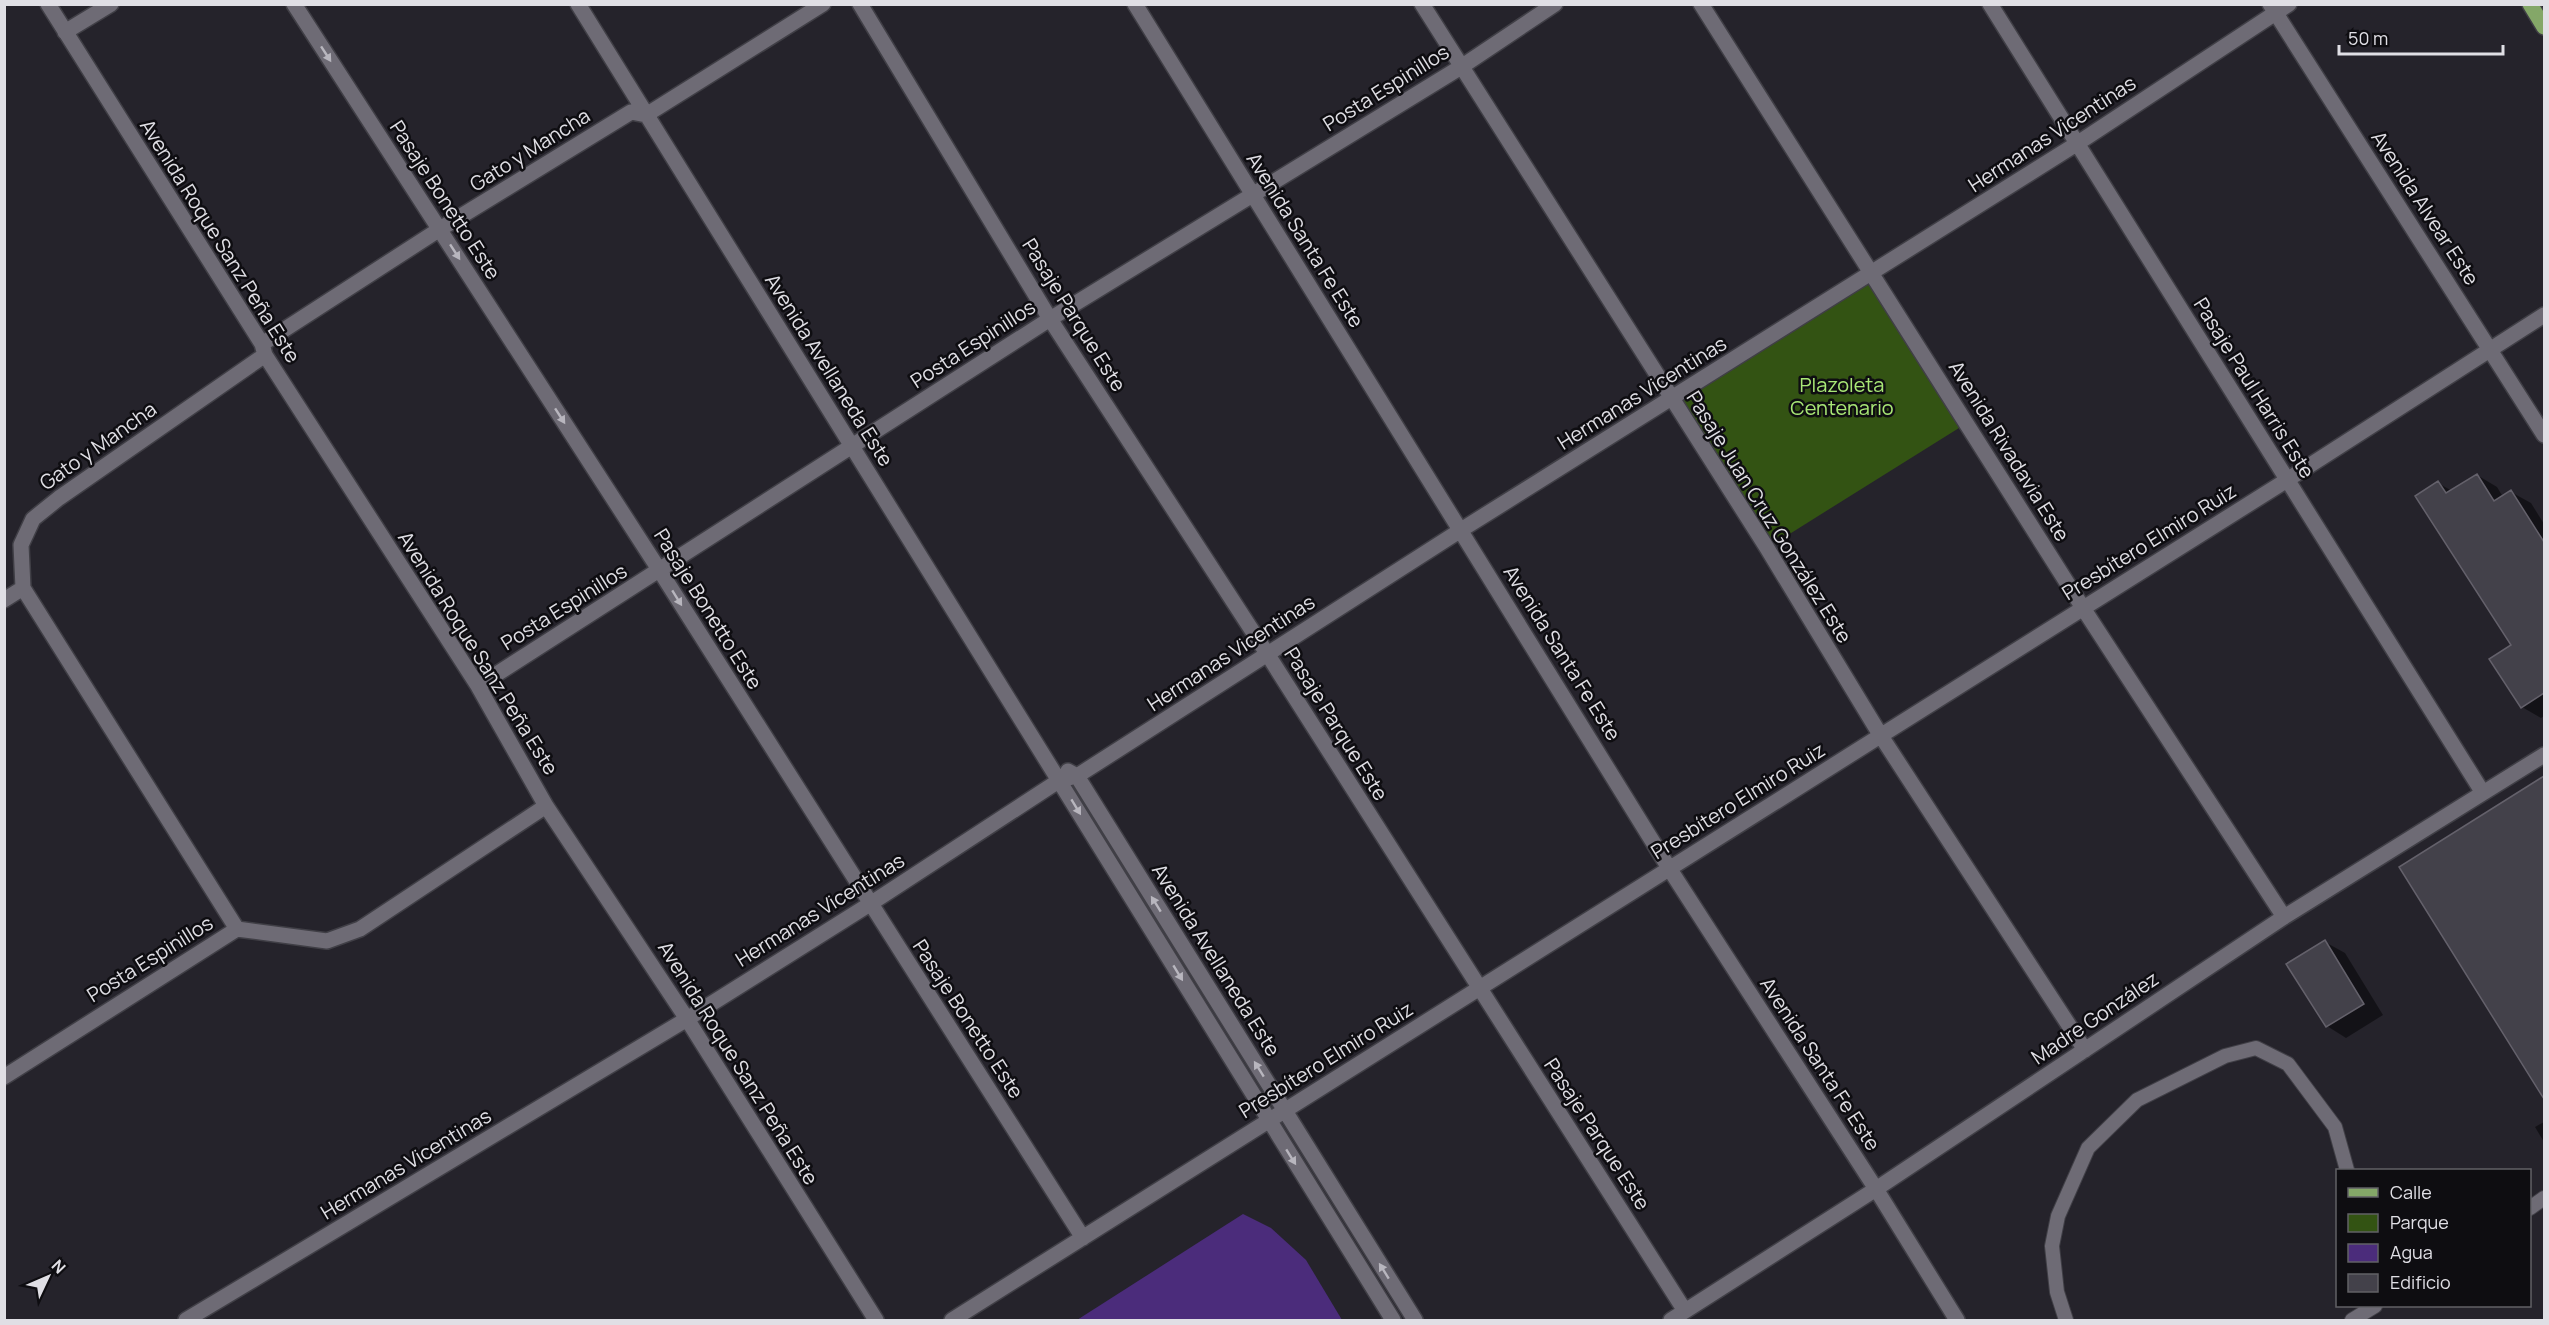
<svg xmlns="http://www.w3.org/2000/svg" width="2549" height="1325" font-family="Manrope,sans-serif">
  <style>
    .green { fill: #335313 }
    .water { fill: #4b2c7b }
    .shadow { fill: #0007 }
    .building { fill: #43414a; stroke: #64616b; stroke-width: 1.5 }
    .lines { fill: none; stroke-linecap: round; stroke-linejoin: round }
    .service-casing { stroke: #403f46; stroke-width: 16 }
    .minor-casing { stroke: #403f46; stroke-width: 18 }
    .primary-casing { stroke: #403f46; stroke-width: 18 }
    .service { stroke: #6e6b75; stroke-width: 14 }
    .minor { stroke: #6e6b75; stroke-width: 15 }
    .primary { stroke: #84a768; stroke-width: 15 }
    .oneway { fill: #b8b6be }
    .labels { text-anchor: middle; stroke-width: 5; stroke-linejoin: round; paint-order: stroke }
    .street-label { font-size: 20px; fill: #e0dfe5; stroke: #0e0d11 }
    .park-label { font-size: 20px; fill: #a9e876; stroke: #0e0d11 }
  </style>
  <rect width="100%" height="100%" fill="#25232b"/>
  <path class="green" d="M1873 273 1967 423 1767 548 1671 400Z"/>
  <path class="water" d="M1243 1214 1271 1228 1306 1260 1342 1320H1077Z"/>
  <path class="shadow" d="M2477 475 2497 487 2503 497 2511 492 2531 503 2544 524V716L2541 718 2522 707 2513 645 2438 483 2452 491Z
    M2544 778V1096L2401 868Z
    M2325 942 2345 953 2383 1015 2346 1038 2327 1026Z
    M2544 1122V1142L2535 1127Z"/>
  <path class="building" d="M2477 474 2494 501 2511 490 2544 542V693L2521 708 2489 659 2511 645 2415 496 2438 481 2446 493Z
    M2544 776V1099L2399 867Z
    M2325 940 2364 1004 2326 1027 2286 964Z"/>
  <g class="lines">
    <defs>
      <path id="service" d="M2530 1208 2544 1198
        M2066 1320 2057 1292 2052 1246 2058 1216 2088 1148 2137 1100 2225 1056 2256 1048 2288 1064 2335 1127 2347 1170
        M2352 1320 2375 1306"/>
      <path id="minor" d="M48 4 262 344 265 355 478 686 546 806 687 1019 876 1320
        M294 4 660 571 1083 1238
        M578 4 1393 1320
        M860 4 1050 319 1268 655 1685 1311
        M1135 4 1669 868 1876 1189 1957 1320
        M1422 4 1767 548 1881 736 2085 1050
        M1701 4 2083 608 2284 917
        M1990 4 2483 793
        M2270 4 2544 435
        M65 32 111 4
        M262 344 440 229 631 112 646 115 823 4
        M23 588 237 929
        M4 600 23 588 21 545 33 519 59 498 265 355
        M478 686 1050 319 1461 67 1555 4
        M1068 771 1077 776 1415 1320
        M4 1077 237 929 327 941 360 929 546 806
        M186 1320 687 1019 870 904 1060 780 1077 776 1461 530 2078 143 2289 4
        M952 1320 2287 480 2544 315
        M1671 1320 1876 1189 2284 917 2544 755"/>
      <path id="primary" d="M2530 4 2544 27"/>
    </defs>
    <use href="#service" class="service-casing"/>
    <use href="#minor" class="minor-casing"/>
    <use href="#primary" class="primary-casing"/>
    <use href="#service" class="service"/>
    <use href="#minor" class="minor"/>
    <use href="#primary" class="primary"/>
  </g>
  <defs><path id="oneway-solid" d="M-6-.8H1V-3.2L6.5 0L1 3.2V.8H-6Z" transform="scale(1.5)"/></defs>
  <g class="oneway">
    <use href="#oneway-solid" transform="translate(326 54) rotate(57)"/>
    <use href="#oneway-solid" transform="translate(455 252) rotate(57)"/>
    <use href="#oneway-solid" transform="translate(560 416) rotate(57)"/>
    <use href="#oneway-solid" transform="translate(677 598) rotate(58)"/>
    <use href="#oneway-solid" transform="translate(1076 807) rotate(59)"/>
    <use href="#oneway-solid" transform="translate(1156 904) rotate(-122)"/>
    <use href="#oneway-solid" transform="translate(1178 973) rotate(59)"/>
    <use href="#oneway-solid" transform="translate(1259 1069) rotate(-122)"/>
    <use href="#oneway-solid" transform="translate(1291 1157) rotate(58)"/>
    <use href="#oneway-solid" transform="translate(1384 1271) rotate(-122)"/>
  </g>
  <g class="labels">
    <g class="street-label">
      <text transform="translate(1386 88) rotate(-32)" y="7">Posta Espinillos</text>
      <text transform="translate(2052 134) rotate(-33)" y="7">Hermanas Vicentinas</text>
      <text transform="translate(530 150) rotate(-32)" y="7">Gato y Mancha</text>
      <text transform="translate(445 200) rotate(57)" y="7">Pasaje Bonetto Este</text>
      <text transform="translate(2425 208) rotate(57)" y="7">Avenida Alvear Este</text>
      <text transform="translate(1305 240) rotate(58)" y="7">Avenida Santa Fe Este</text>
      <text transform="translate(220 241) rotate(58)" y="7">Avenida Roque Sanz Peña Este</text>
      <text transform="translate(1074 315) rotate(58)" y="7">Pasaje Parque Este</text>
      <text transform="translate(973 344) rotate(-33)" y="7">Posta Espinillos</text>
      <text transform="translate(829 370) rotate(58)" y="7">Avenida Avellaneda Este</text>
      <text transform="translate(2254 388) rotate(58)" y="7">Pasaje Paul Harris Este</text>
      <text transform="translate(1642 393) rotate(-32)" y="7">Hermanas Vicentinas</text>
      <text transform="translate(98 446) rotate(-35)" y="7">Gato y Mancha</text>
      <text transform="translate(2009 451) rotate(58)" y="7">Avenida Rivadavia Este</text>
      <text transform="translate(1769 517) rotate(58)" y="7">Pasaje Juan Cruz González Este</text>
      <text transform="translate(2149 542) rotate(-32)" y="7">Presbítero Elmiro Ruiz</text>
      <text transform="translate(564 607) rotate(-32)" y="7">Posta Espinillos</text>
      <text transform="translate(708 609) rotate(58)" y="7">Pasaje Bonetto Este</text>
      <text transform="translate(478 653) rotate(58)" y="7">Avenida Roque Sanz Peña Este</text>
      <text transform="translate(1231 653) rotate(-33)" y="7">Hermanas Vicentinas</text>
      <text transform="translate(1562 653) rotate(58)" y="7">Avenida Santa Fe Este</text>
      <text transform="translate(1336 724) rotate(58)" y="7">Pasaje Parque Este</text>
      <text transform="translate(1738 801) rotate(-32)" y="7">Presbítero Elmiro Ruiz</text>
      <text transform="translate(820 910) rotate(-32)" y="7">Hermanas Vicentinas</text>
      <text transform="translate(150 959) rotate(-32)" y="7">Posta Espinillos</text>
      <text transform="translate(1216 960) rotate(58)" y="7">Avenida Avellaneda Este</text>
      <text transform="translate(2095 1018) rotate(-34)" y="7">Madre González</text>
      <text transform="translate(968 1019) rotate(57)" y="7">Pasaje Bonetto Este</text>
      <text transform="translate(1326 1060) rotate(-32)" y="7">Presbítero Elmiro Ruiz</text>
      <text transform="translate(738 1063) rotate(58)" y="7">Avenida Roque Sanz Peña Este</text>
      <text transform="translate(1820 1064) rotate(57)" y="7">Avenida Santa Fe Este</text>
      <text transform="translate(1597 1134) rotate(57)" y="7">Pasaje Parque Este</text>
      <text transform="translate(406 1164) rotate(-31)" y="7">Hermanas Vicentinas</text>
    </g>
    <g class="park-label">
      <text x="1842" y="392">Plazoleta<tspan x="1842" dy="23">Centenario</tspan></text>
    </g>
  </g>
  <rect width="2549" height="1325" fill="none" stroke="#e0dfe5" stroke-width="12"/>
  <rect x="2336" y="1169" width="195" height="138" fill="#0e0d11" stroke="#626166" stroke-width="1.5"/>
  <rect x="2348" y="1188" width="30" height="9" fill="#84a768" stroke="#626166" stroke-width="1.5"/>
  <text x="2390" y="1199" font-size="18" fill="#e0dfe5">Calle</text>
  <rect x="2348" y="1214" width="30" height="18" fill="#335313" stroke="#626166" stroke-width="1.5"/>
  <text x="2390" y="1229" font-size="18" fill="#e0dfe5">Parque</text>
  <rect x="2348" y="1244" width="30" height="18" fill="#4b2c7b" stroke="#626166" stroke-width="1.5"/>
  <text x="2390" y="1259" font-size="18" fill="#e0dfe5">Agua</text>
  <rect x="2348" y="1274" width="30" height="18" fill="#43414a" stroke="#626166" stroke-width="1.5"/>
  <text x="2390" y="1289" font-size="18" fill="#e0dfe5">Edificio</text>
  <g transform="translate(48 1277) rotate(46)" stroke="#0e0d11" stroke-width="4.5" paint-order="stroke">
  <path d="M0-4.5L10 22L0 15L-10 22Z" fill="#e0dfe5"/>
  <text y="-9" font-size="16" font-weight="bold" text-anchor="middle" fill="#e0dfe5">N</text>
  </g>
  <path d="M2339 45v9h164v-9" fill="none" stroke="#e0dfe5" stroke-width="3"/>
  <text x="2348" y="45" font-size="18" fill="#e0dfe5" stroke="#0e0d11" stroke-width="4.5" paint-order="stroke">50 m</text>
</svg>
